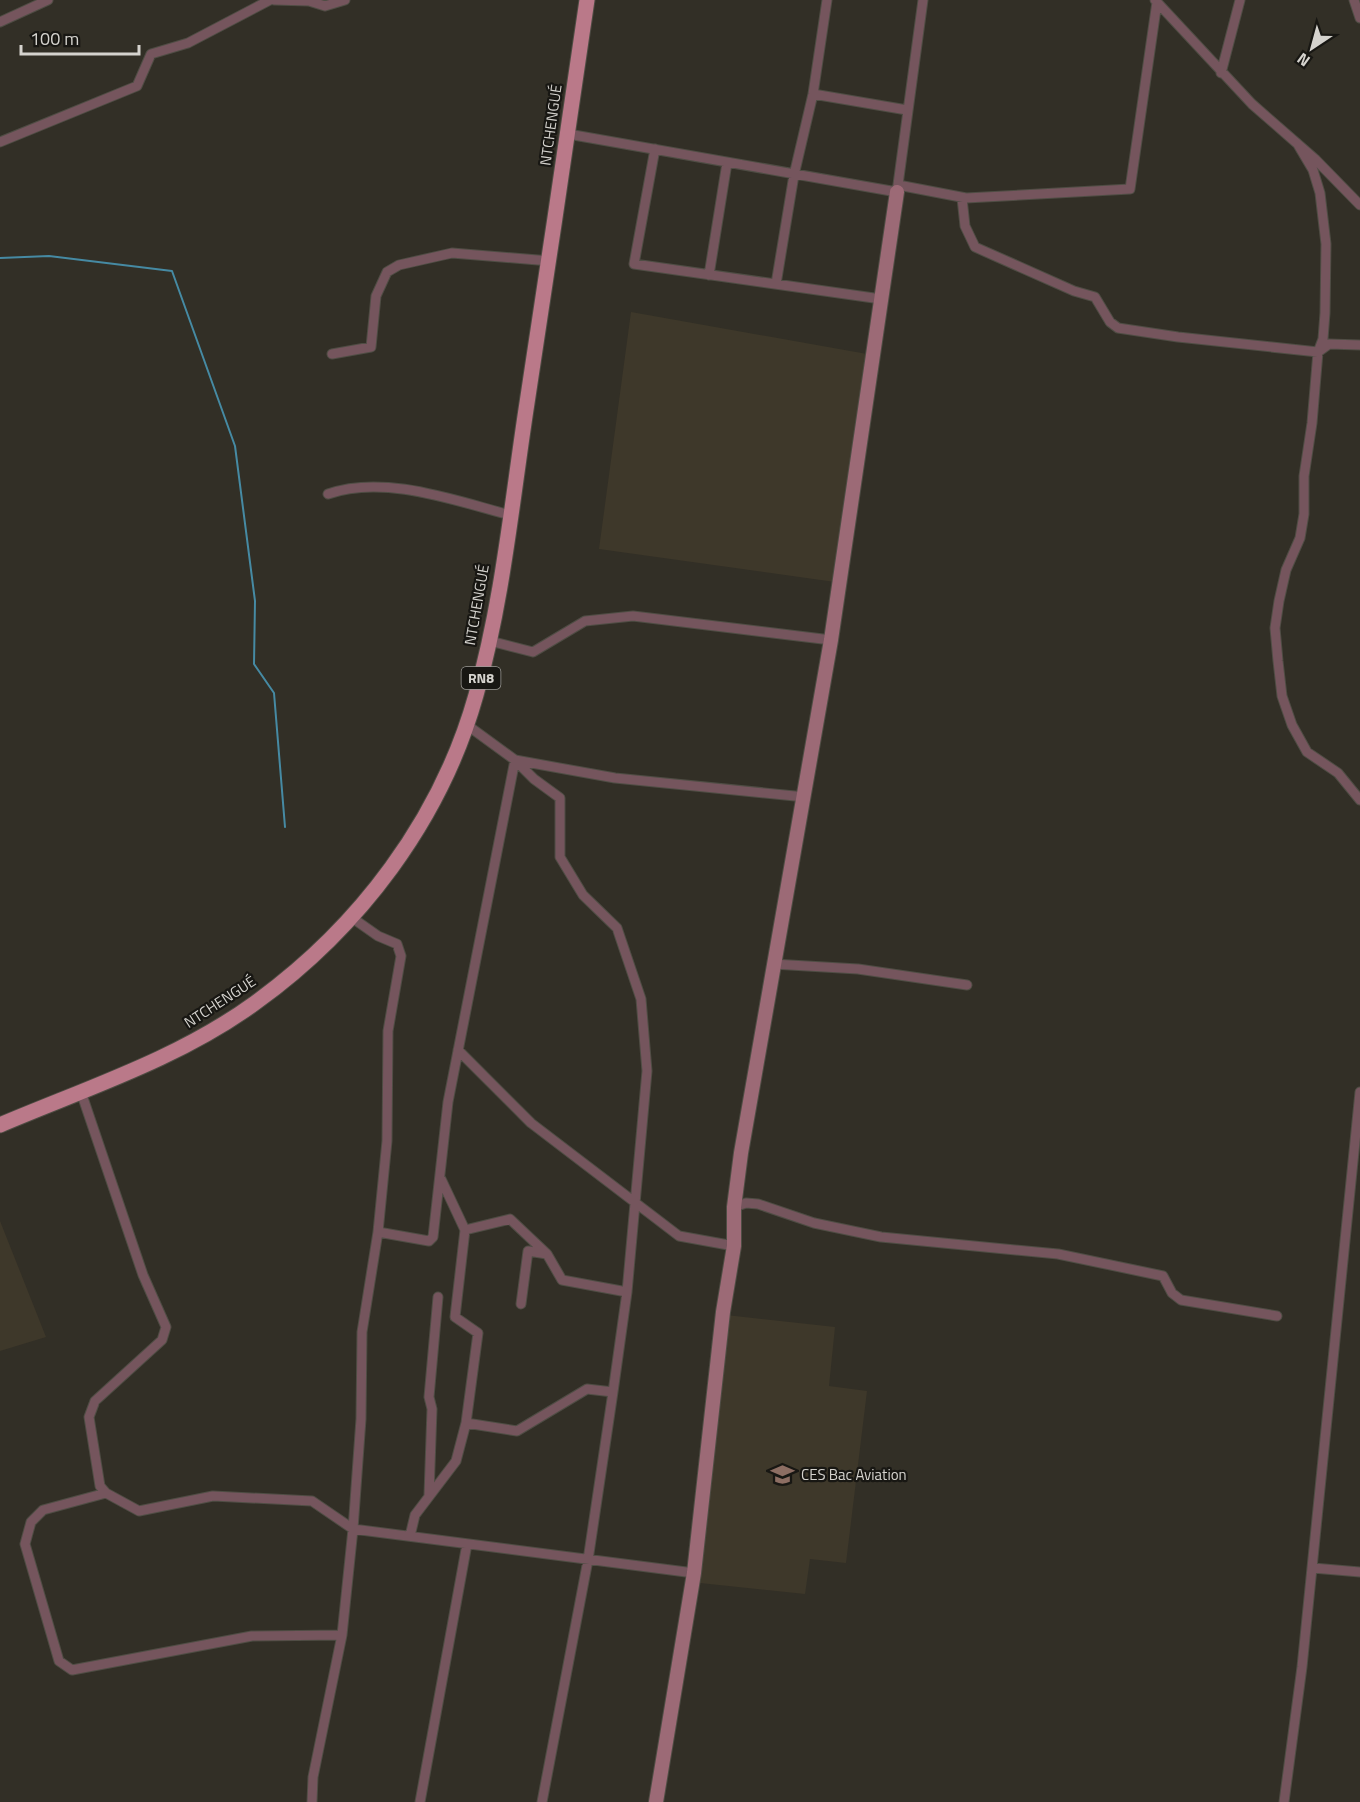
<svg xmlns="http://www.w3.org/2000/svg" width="1360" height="1802" font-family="'Titillium Web',sans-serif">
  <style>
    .built { fill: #3e382a }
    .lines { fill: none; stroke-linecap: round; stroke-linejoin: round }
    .stream { stroke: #468aa3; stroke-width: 2 }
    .street-casing { stroke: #4f4d44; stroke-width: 11 }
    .secondary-casing { stroke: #4f4d44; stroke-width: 16 }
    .primary-casing { stroke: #4f4d44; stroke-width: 17 }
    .street { stroke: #75555d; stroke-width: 9 }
    .secondary { stroke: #9c6a76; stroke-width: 14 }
    .primary { stroke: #ba7989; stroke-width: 15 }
    .labels { text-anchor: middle; stroke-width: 4.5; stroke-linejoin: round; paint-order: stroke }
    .shield { fill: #181713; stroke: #9c9b96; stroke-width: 1.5 }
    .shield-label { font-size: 14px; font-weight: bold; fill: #d5d3ce }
    .street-label { font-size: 15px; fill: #d5d3ce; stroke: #181713 }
    .poi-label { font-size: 15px; fill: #d5d3ce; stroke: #181713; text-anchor: start }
  </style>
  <rect width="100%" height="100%" fill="#322f26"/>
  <path class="built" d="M631 312 867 354 835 582 599 549Z
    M0 1221 46 1337 0 1351Z
    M726 1315 835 1327 829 1386 867 1391 846 1563 810 1559 805 1594 700 1583Z"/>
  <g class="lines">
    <path class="stream" d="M0 258 49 256 172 271 235 446 255 601 254 664 274 693 285 827"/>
    <defs>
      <path id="street" d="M274 0 309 1 325 6 345 0
        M1155 0 1252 104 1316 160 1360 205
        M1354 0 1360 18
        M0 22 48 0
        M1221 73 1240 0
        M813 94 907 110
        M568 134 897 192 923 0
        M0 142 137 86 151 54 188 43 270 0
        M1297 143 1313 170 1320 193 1326 244 1325 313 1323 339 1318 352 1312 423 1304 476V514L1300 538 1286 570 1279 601 1275 628 1278 661 1282 696 1292 725 1307 752 1338 773 1360 800
        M655 149 634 264 881 299
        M898 185 966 198 1130 189 1157 2
        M962 198 965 226 975 247 1074 291 1095 297 1110 322 1118 328 1178 337 1318 352 1329 344 1360 345
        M709 275 727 163
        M776 284 794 175 813 94 827 0
        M332 354 371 347 376 296 387 272 399 265 452 253 550 261
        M328 494C384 474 456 501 510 515
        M490 641 533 652 585 621 633 616 831 640
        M467 725 515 760 615 778 805 797
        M515 760 534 779 560 798V857L583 895 617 928 641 999 647 1071 627 1292 613 1392 588 1560 542 1802
        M773 964 858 969 967 985
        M458 1050 531 1123 679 1236 734 1246
        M81 1092 143 1275 166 1327 162 1340 95 1401 89 1417 100 1486 106 1493 139 1511 213 1496 312 1501 353 1529 694 1573
        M734 1207 746 1203 758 1204 814 1223 881 1237 1058 1254 1163 1276 1172 1293 1181 1300 1277 1316
        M465 1230 510 1219 547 1254
        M378 1232 429 1241 433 1237 448 1102 515 760
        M521 1304 528 1251 547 1254 562 1280 627 1292
        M466 1423 517 1431 587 1389 613 1392
        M106 1493 43 1510 31 1522 25 1544 59 1661 72 1670 252 1636 342 1635
        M429 1495 432 1409 429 1397 438 1297
        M410 1536 415 1515 456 1461 466 1423 478 1333 455 1317 465 1230 441 1179
        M1313 1568 1360 1572
        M312 1802 313 1777 342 1635 353 1529 361 1419 362 1332 378 1232 387 1141 388 1031 401 956 397 944 378 936 351 917
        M420 1802 467 1544
        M1284 1802 1302 1667 1360 1092"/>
      <path id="secondary" d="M656 1802 694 1573 723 1312 734 1246V1207L741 1153 831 640 897 192"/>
      <path id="primary" d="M0 1125C87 1088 178 1059 255 1003 359 928 441 820 476 695 503 600 512 500 527 403 548 269 567 134 587 0"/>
    </defs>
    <use href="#street" class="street-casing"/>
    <use href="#secondary" class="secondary-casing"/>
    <use href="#primary" class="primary-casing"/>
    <use href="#street" class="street"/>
    <use href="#secondary" class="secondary"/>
    <use href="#primary" class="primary"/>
  </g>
  <defs>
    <symbol id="school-bare" viewBox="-9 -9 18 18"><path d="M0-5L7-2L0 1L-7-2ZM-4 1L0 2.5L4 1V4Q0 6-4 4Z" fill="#8d6e63" stroke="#181713" stroke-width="2.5" paint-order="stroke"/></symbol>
  </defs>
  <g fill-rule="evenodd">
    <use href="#school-bare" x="766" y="1458" width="33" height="33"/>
  </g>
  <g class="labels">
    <rect class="shield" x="461.5" y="667" width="39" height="22" rx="4.5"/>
    <g class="shield-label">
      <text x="481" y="683">RN8</text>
    </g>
    <g class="street-label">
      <text transform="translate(551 125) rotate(-82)" y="5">NTCHENGUÉ</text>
      <text transform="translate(477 605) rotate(-80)" y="5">NTCHENGUÉ</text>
      <text transform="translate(220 1002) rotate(-33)" y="5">NTCHENGUÉ</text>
    </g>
    <g class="poi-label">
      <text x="801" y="1480">CES Bac Aviation</text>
    </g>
  </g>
  <g transform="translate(1312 48) rotate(216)" stroke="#181713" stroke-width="4.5" paint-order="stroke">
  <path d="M0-4.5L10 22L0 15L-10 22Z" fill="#d5d3ce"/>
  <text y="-9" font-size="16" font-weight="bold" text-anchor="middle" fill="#d5d3ce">N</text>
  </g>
  <path d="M21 45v9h118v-9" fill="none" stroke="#d5d3ce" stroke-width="3"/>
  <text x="30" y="45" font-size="18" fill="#d5d3ce" stroke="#181713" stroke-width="4.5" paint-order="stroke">100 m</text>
</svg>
